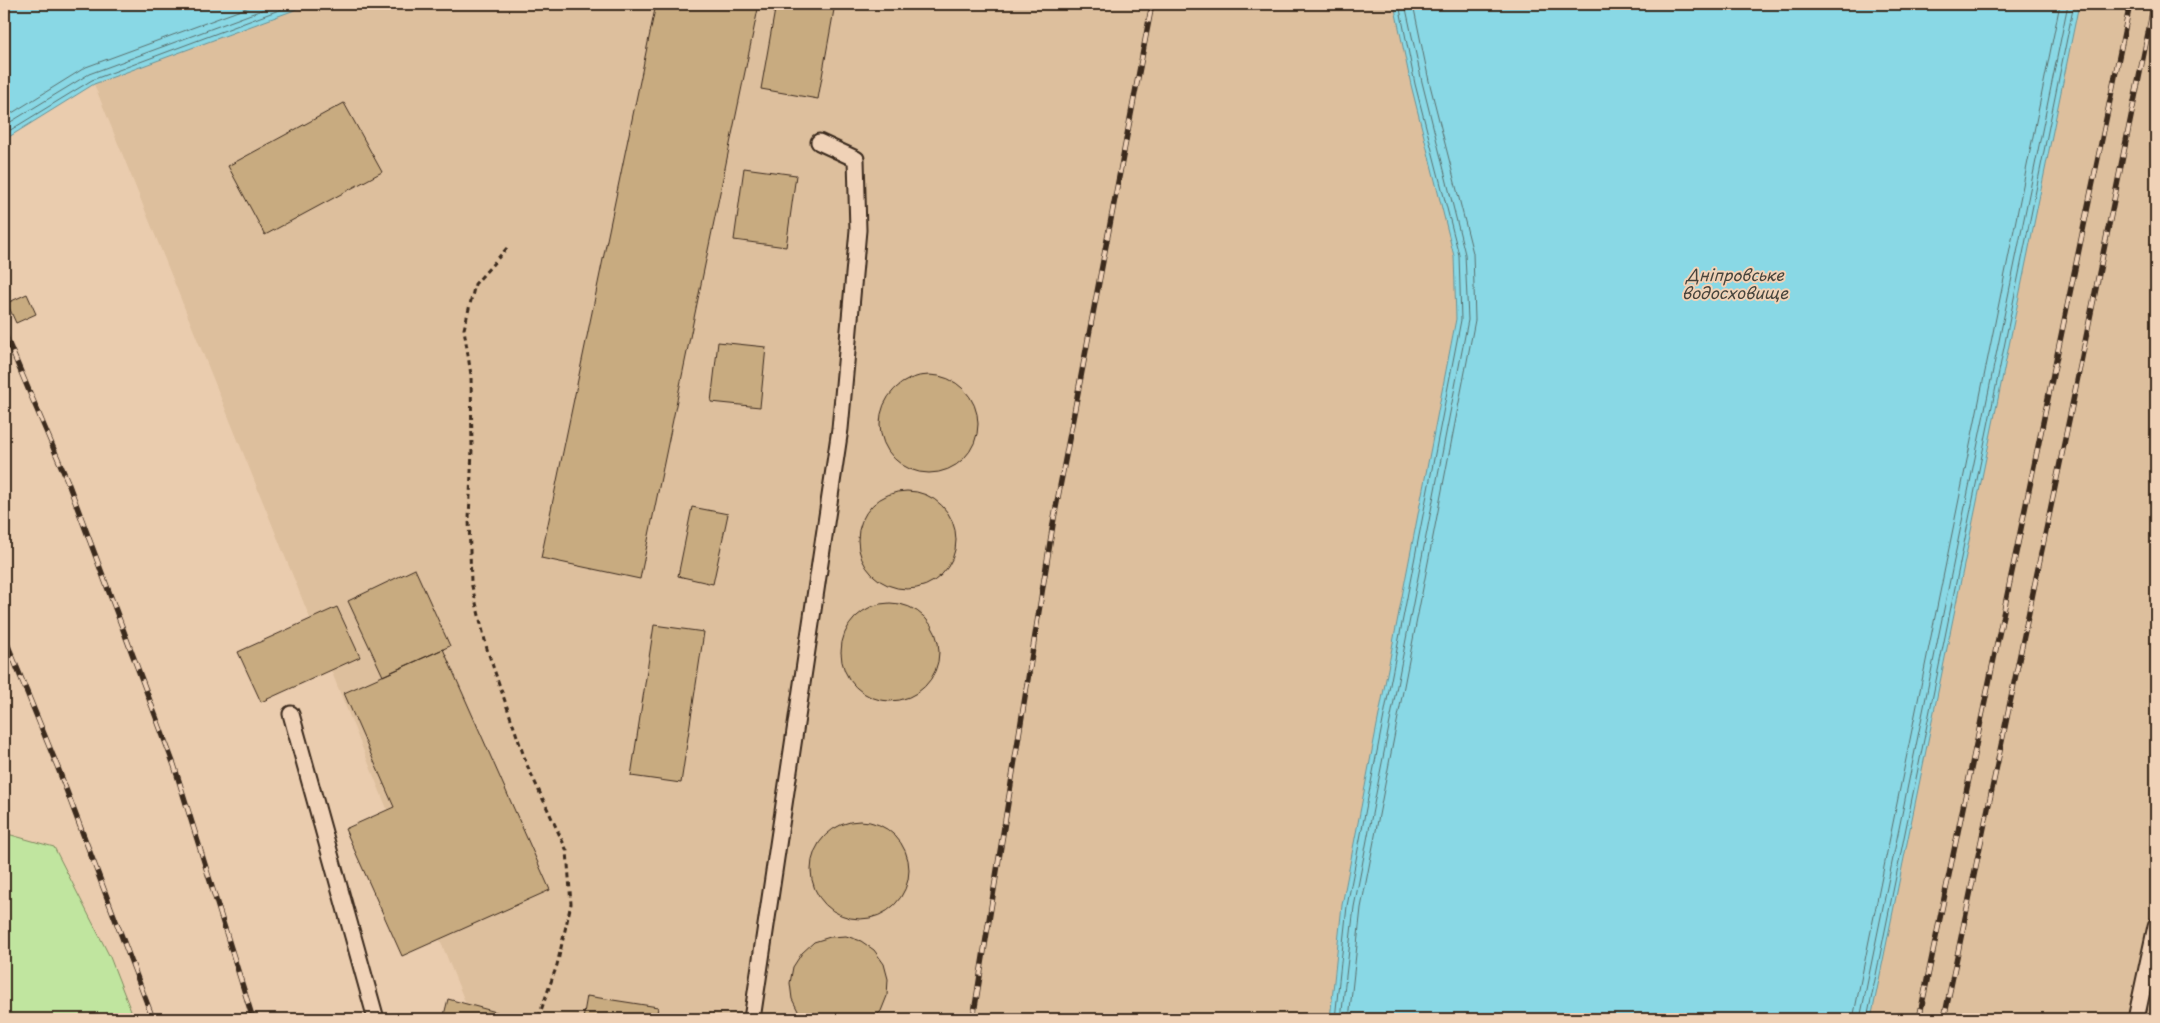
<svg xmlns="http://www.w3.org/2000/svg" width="2160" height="1023" font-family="'Playpen Sans',sans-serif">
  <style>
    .built { fill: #ddbf9d }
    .green { fill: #c0e59f; stroke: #7e885e }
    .water { fill: #89d8e5; stroke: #6a9295 }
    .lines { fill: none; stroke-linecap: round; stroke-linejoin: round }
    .shore { stroke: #5a706e; stroke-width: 1 }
    .building { fill: #c8ab80; stroke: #3b2a1e }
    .lane-casing { stroke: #3b2a1e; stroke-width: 19 }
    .path { stroke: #3b2a1e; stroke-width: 3; stroke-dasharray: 5 4; stroke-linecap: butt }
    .lane { stroke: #f0d2b7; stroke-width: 15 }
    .rail-casing { stroke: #3b2a1e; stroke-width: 5.5 }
    .rail { stroke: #f0d2b7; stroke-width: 4; stroke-dasharray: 11; stroke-linecap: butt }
    .labels { text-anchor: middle; stroke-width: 4; stroke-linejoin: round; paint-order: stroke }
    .water-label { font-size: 16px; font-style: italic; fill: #47443c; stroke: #f0d2b7 }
  </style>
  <rect width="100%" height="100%" fill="#eaccae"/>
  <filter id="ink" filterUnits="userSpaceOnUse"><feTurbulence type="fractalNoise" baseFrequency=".02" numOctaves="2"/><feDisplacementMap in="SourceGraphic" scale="10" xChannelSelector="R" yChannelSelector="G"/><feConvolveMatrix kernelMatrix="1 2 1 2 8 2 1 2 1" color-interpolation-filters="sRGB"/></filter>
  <g filter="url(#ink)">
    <path class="built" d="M306 4H1394L1411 85 1454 256 1456 319 1342 905 1330 1019H472L94 84 292 11Z
      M2079 4H2156V1019H1871Z"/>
    <path class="green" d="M4 833 54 847 110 957 134 1019H5Z"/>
    <path class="water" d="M4 4H306L292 11 94 84 4 140Z
      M1394 4H2079L1871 1019H1330L1342 905 1456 319 1454 256 1411 85Z"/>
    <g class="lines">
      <path class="shore" d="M4 118 86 67 257 4
        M4 126 89 74 278 4
        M4 134 92 80 295 4
        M1335 1019 1347 906 1461 320 1459 255 1415 84 1399 4
        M1341 1019 1354 907 1468 320 1465 254 1422 82 1405 4
        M1349 1019 1361 908 1475 320 1473 253 1429 81 1413 4
        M1853 1019 2060 4
        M1860 1019 2068 4
        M1867 1019 2074 4"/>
    </g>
    <path class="building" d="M656 4H759L640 579 541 558Z
      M776 4H835L818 99 761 89Z
      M344 103 382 172 265 235 228 166Z
      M744 168 796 175 786 247 734 240Z
      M27 294 36 314 16 323 7 303Z
      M718 342 766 347 760 407 711 402Z
      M880 424a49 49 0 1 1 98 0a49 49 0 1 1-98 0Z
      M858 540a49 49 0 1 1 98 0a49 49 0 1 1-98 0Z
      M692 507 728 514 713 584 678 576Z
      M415 569 450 646 383 676 348 601Z
      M841 652a49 49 0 1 1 98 0a49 49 0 1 1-98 0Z
      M337 607 360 657 261 702 238 652Z
      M654 625 704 632 681 783 631 776Z
      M443 649 550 890 402 956 345 829 394 807 344 693Z
      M811 870a49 49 0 1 1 98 0a49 49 0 1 1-98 0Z
      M846 936 861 941 874 950 884 964 888 979 887 996 881 1011 873 1019H805L799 1013 792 999 790 983 793 967 802 953 814 942 830 937Z
      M587 996 658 1007 656 1019H583Z
      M448 999 500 1013 498 1019H443Z"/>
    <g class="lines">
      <defs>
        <path id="lane" d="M291 714 376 1019
          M752 1019 840 429 858 230 856 159 819 142
          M2136 1019 2156 926"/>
      </defs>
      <use href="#lane" class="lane-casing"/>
      <path class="path" d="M507 248 475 284 464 329 471 375 472 449 469 519 471 582 487 649 527 765 567 851 571 904 557 965 538 1019"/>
      <use href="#lane" class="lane"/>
      <defs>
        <path id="rail" d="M4 332 67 480 174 765 253 1019
          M4 636 58 768 153 1019
          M973 1019 1054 518 1152 4
          M1919 1019 2130 4
          M1944 1019 2074 396 2154 4"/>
      </defs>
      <use href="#rail" class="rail-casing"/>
      <use href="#rail" class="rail"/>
    </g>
  </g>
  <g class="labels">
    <g class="water-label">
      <text x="1735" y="281">Дніпровське<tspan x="1735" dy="18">водосховище</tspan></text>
    </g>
  </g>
  <rect width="2160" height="1023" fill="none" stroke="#f0d2b7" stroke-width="20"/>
  <rect x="10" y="10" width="2140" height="1003" fill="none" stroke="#3b2a1e" stroke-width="2" filter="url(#ink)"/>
</svg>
